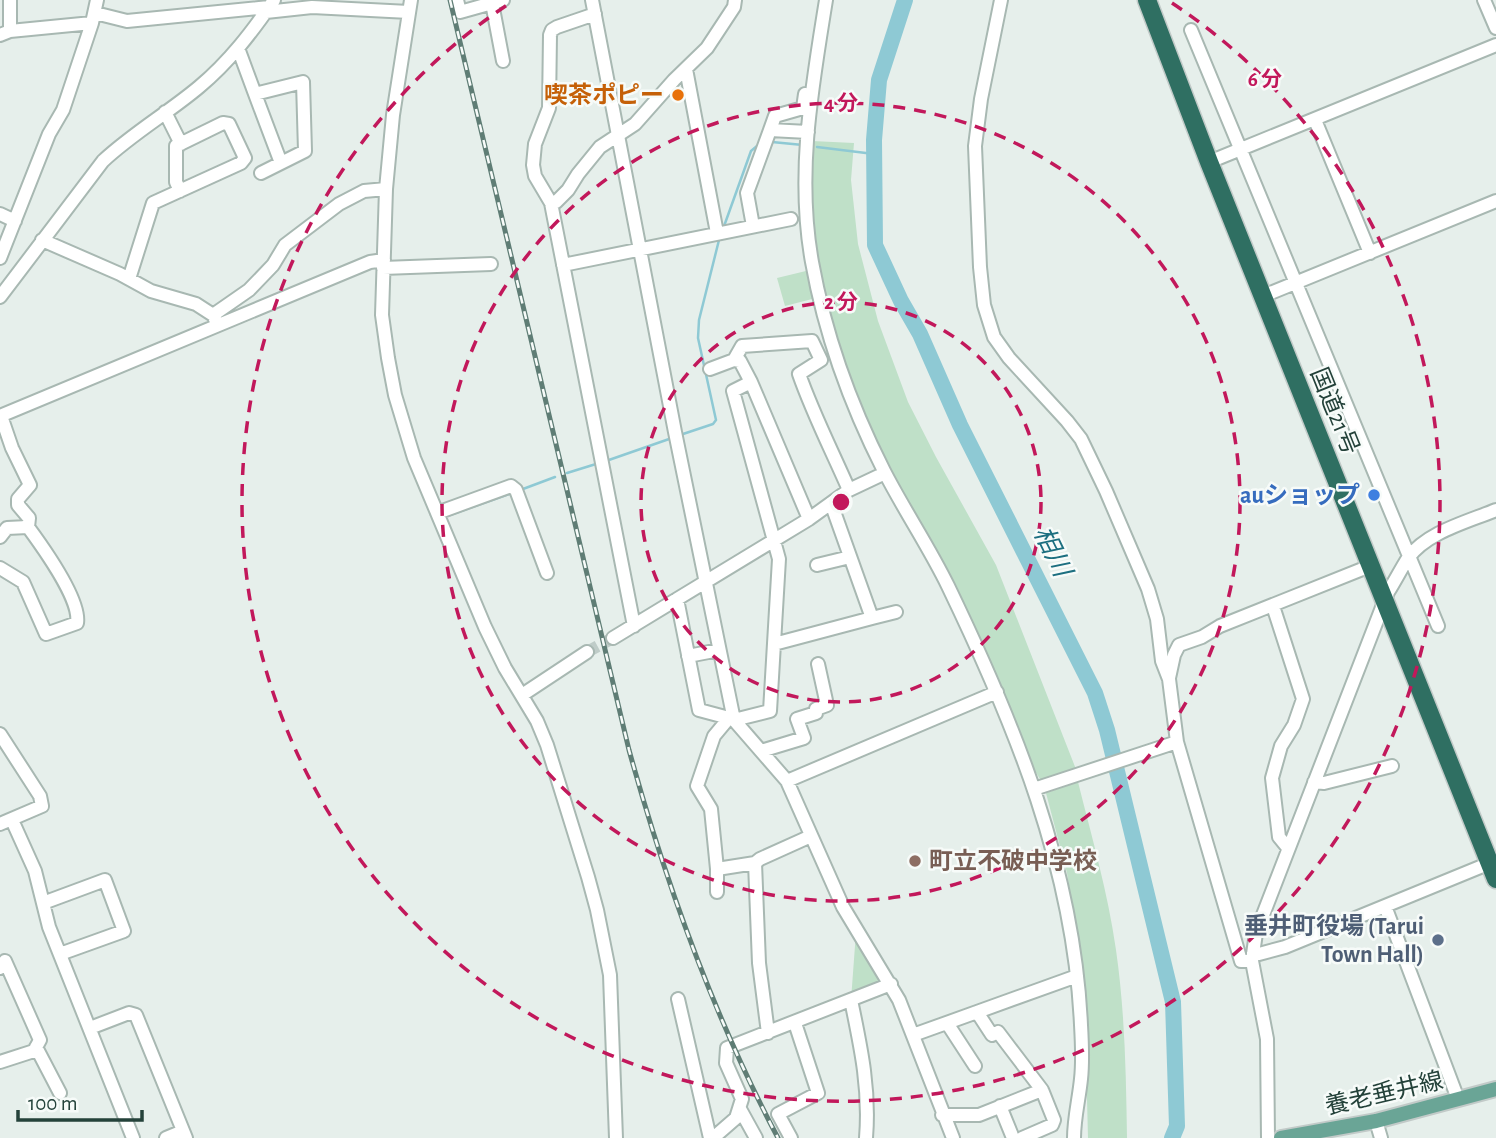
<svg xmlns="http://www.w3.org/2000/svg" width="1496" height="1138" font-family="'Alegreya Sans','Noto Sans JP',sans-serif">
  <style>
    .green { fill: #bfe0c8 }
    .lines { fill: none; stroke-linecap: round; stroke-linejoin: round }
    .stream { stroke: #8ec9d4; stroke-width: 2.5 }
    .river { stroke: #8ec9d4; stroke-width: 16 }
    .minor-tunnel { stroke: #bfccc8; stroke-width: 12; stroke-dasharray: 12 6; stroke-linecap: butt }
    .minor-casing { stroke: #a8b8b2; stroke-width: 16 }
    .major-casing { stroke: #c2cac8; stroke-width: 18 }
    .highway-casing { stroke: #c2cac8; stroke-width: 21 }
    .minor { stroke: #fff; stroke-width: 12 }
    .major { stroke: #6aa596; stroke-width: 14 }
    .highway { stroke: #2f6f62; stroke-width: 18 }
    .rail-casing { stroke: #5f7d75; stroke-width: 5 }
    .rail { stroke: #f7fbf9; stroke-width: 2.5; stroke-dasharray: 8; stroke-linecap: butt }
    .ring { fill: none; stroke: #c2185b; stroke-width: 3.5; stroke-dasharray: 12 9 }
    .food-dot { fill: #e8710a; stroke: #f7fbf9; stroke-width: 2.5 }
    .shop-dot { fill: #3f7fe0; stroke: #f7fbf9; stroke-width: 2.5 }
    .education-dot { fill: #8d6e63; stroke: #f7fbf9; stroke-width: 2.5 }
    .service-dot { fill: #5c6f8a; stroke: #f7fbf9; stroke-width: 2.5 }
    .labels { text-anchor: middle; stroke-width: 5; stroke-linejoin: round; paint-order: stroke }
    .food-label { font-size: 24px; font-weight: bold; fill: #c56008; stroke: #f7fbf9; text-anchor: end }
    .street-label { font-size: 24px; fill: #24423a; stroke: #f7fbf9 }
    .shop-label { font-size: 24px; font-weight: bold; fill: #366cbe; stroke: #f7fbf9; text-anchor: end }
    .education-label { font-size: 24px; font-weight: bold; fill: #785e54; stroke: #f7fbf9; text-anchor: start }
    .service-label { font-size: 24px; font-weight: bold; fill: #4e5e75; stroke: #f7fbf9; text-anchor: end }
    .water-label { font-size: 26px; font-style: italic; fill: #1c6f80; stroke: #f7fbf9 }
    .centre { fill: #c2185b; stroke: #f7fbf9; stroke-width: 3.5 }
    .ring-label { font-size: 21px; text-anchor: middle; font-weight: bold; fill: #c2185b; stroke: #f7fbf9; stroke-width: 5; stroke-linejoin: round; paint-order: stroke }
  </style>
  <rect width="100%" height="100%" fill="#e6efeb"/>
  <path class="green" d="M812 141 854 143 851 180 858 244 878 321 908 402 936 457 996 565 1081 782H1042C1024 756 1017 724 1004 695 996 674 986 653 976 632 947 570 907 512 878 449 836 356 805 244 812 141Z
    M810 270 816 298 785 306 777 278Z
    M1078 782C1092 838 1108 893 1116 950 1125 1012 1126 1075 1127 1138H1088L1084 980 1067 873 1046 793Z
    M856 932 891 984 851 1000Z"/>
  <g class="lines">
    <path class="stream" d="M772 142 803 145
      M817 147 874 154
      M723 229 751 151 757 146
      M680 435 713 424 716 420 698 338 699 320 719 240
      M606 461 672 438
      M567 473 596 464
      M523 489 555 477
      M450 515 509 494"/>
    <path class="river" d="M905 0 879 80 874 140 875 245 901 301 920 334 960 425 1095 693 1107 730 1173 1002 1177 1126 1172 1138"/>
    <path class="minor-tunnel" d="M587 652 613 638"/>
    <defs>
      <path id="minor" d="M411 0 393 115 386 189 382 315 388 358 395 395 414 458 485 627 505 668 537 721 547 745 588 877 597 910 610 975 616 1138
        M457 0 460 12 503 0
        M592 0 675 432 734 720 787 781 843 907 899 1000 953 1138
        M826 0C812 87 796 174 812 262 825 334 851 406 884 471 904 510 929 547 948 586 1015 725 1074 869 1081 1025 1082 1042 1083 1061 1081 1079 1079 1099 1074 1118 1074 1138
        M1001 0 981 99 975 146 980 267 984 305 994 337 1009 358 1067 421 1081 439 1106 491 1148 589 1157 619 1162 661 1169 679 1177 742 1241 961H1252
        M1484 0 1496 28
        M492 3 503 61
        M266 12 312 7 409 12
        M95 13 127 21 269 7
        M595 14 557 27 552 30 550 35 549 108 535 144 533 165 535 176 551 203 556 202 568 190 578 174 600 147 635 124 674 80 707 48 734 7 735 0
        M1191 30 1438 626
        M10 31V0
        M0 35 10 31 92 23
        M238 48 255 94 303 82 305 151 261 173
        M686 69 717 233
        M255 94 281 163
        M165 112 181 144
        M1315 120 1370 253
        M770 130 775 116 803 108 805 94
        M1209 162 1496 45
        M551 203 634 626
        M0 214 15 221
        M753 226 747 193 770 130 808 132
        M42 240 120 274 151 291 196 304 213 315
        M0 258 49 134 63 110 92 23 97 0
        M563 265 791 219
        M383 268 491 264
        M129 279 153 203 241 163 245 158 229 124 223 123 176 146V182L180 191
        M1263 296 1496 201
        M0 297 103 161C133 133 168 113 199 87 229 62 252 32 274 0
        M218 325 213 315 249 290 273 265 285 245 339 204 364 191 386 189
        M734 360 742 346 812 341 821 360 799 374C813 414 832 451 849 490
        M710 369 734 360 740 361 751 382 733 391 779 559 770 711 734 720 729 718 714 736 697 786 711 809 717 869
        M751 382 809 519
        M0 416 370 262 384 260
        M437 513 511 486 516 490 547 573
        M0 537 7 528 28 527 29 518 18 505V499L30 485 12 448 1 416
        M817 565 850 557
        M0 568 23 582 46 634 77 623C81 600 42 546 28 527
        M677 599 699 710 729 718
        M1273 606 1303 699 1294 725 1281 746 1272 778 1279 837 1288 848
        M872 618 896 612
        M613 638 809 519 849 490 885 473
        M774 644 872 618 831 503
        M688 656 719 650
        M1169 678 1174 655 1179 645 1202 637 1220 626 1370 566
        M522 695 587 652
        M0 734 40 796 42 806 0 824
        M761 751 804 738 797 719 816 713V709L827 705 818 664
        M787 781 997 692
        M1314 782 1324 783 1392 766
        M1034 789 1177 742
        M12 820 35 871 49 927 133 1138
        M717 892V869L755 863
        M43 903 105 880 124 931 60 954
        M1385 906 1458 1099
        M1253 953 1259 954 1285 947 1490 863
        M0 968 5 961 40 1040 34 1051 0 1062
        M678 999 710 1138
        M851 1000C861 1048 870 1089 866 1138
        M977 1012 1077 976
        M947 1023 975 1066
        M90 1028 129 1013 136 1015 186 1138
        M768 1033 759 963 755 863 760 859 811 836
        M913 1035 977 1012 992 1035 998 1032 1042 1090 979 1115H942
        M36 1047 60 1093
        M1000 1106 1013 1138
        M740 1109 756 1138
        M1376 1121 1381 1138
        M166 1138 183 1131
        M713 1138 736 1118 742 1099 726 1063 727 1048 891 984
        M791 1138 778 1114 818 1093 795 1023
        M1022 1138 1052 1125 1054 1120 1042 1090
        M1268 1138 1267 1039 1252 961 1256 933 1388 592C1395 581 1401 569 1408 558 1427 532 1467 522 1496 510"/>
      <path id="major" d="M1281 1138 1376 1121 1496 1089"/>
      <path id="highway" d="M1147 0 1209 162 1496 879"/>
    </defs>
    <use href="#minor" class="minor-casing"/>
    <use href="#major" class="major-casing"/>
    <use href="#highway" class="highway-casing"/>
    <use href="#minor" class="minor"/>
    <use href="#major" class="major"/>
    <use href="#highway" class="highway"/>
    <defs>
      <path id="rail" d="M450 0 629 750C666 884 713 1015 778 1138"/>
    </defs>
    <use href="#rail" class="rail-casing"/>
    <use href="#rail" class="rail"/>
  </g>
  <g class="ring">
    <circle cx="841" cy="502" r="200"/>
    <circle cx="841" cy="502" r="399"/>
    <path d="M1172 3A599 599 0 1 1 510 3"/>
  </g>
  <circle class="food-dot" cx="678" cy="95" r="7"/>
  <circle class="shop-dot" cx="1374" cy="495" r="7"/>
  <circle class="education-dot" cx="915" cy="861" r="7"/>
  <circle class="service-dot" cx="1438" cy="940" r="7"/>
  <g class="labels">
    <g class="food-label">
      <text x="664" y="103">喫茶ポピー</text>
    </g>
    <g class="street-label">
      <text transform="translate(1335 411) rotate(68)" y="8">国道21号</text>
      <text transform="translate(1384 1093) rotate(-13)" y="8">養老垂井線</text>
    </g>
    <g class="shop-label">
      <text x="1360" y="503">auショップ</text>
    </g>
    <g class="education-label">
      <text x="929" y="869">町立不破中学校</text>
    </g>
    <g class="service-label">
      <text x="1424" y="934">垂井町役場 (Tarui<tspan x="1424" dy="28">Town Hall)</tspan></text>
    </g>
    <g class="water-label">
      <text transform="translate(1053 551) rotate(64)" y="9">相川</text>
    </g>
  </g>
  <circle cx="841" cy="502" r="10" class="centre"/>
  <g class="ring-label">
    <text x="1265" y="86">6 分</text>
    <text x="841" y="110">4 分</text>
    <text x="841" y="309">2 分</text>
  </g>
  <path d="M18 1110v10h124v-10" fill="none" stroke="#24423a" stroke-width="3.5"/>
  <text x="28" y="1110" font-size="21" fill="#24423a" stroke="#f7fbf9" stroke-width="5" paint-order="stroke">100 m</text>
</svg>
